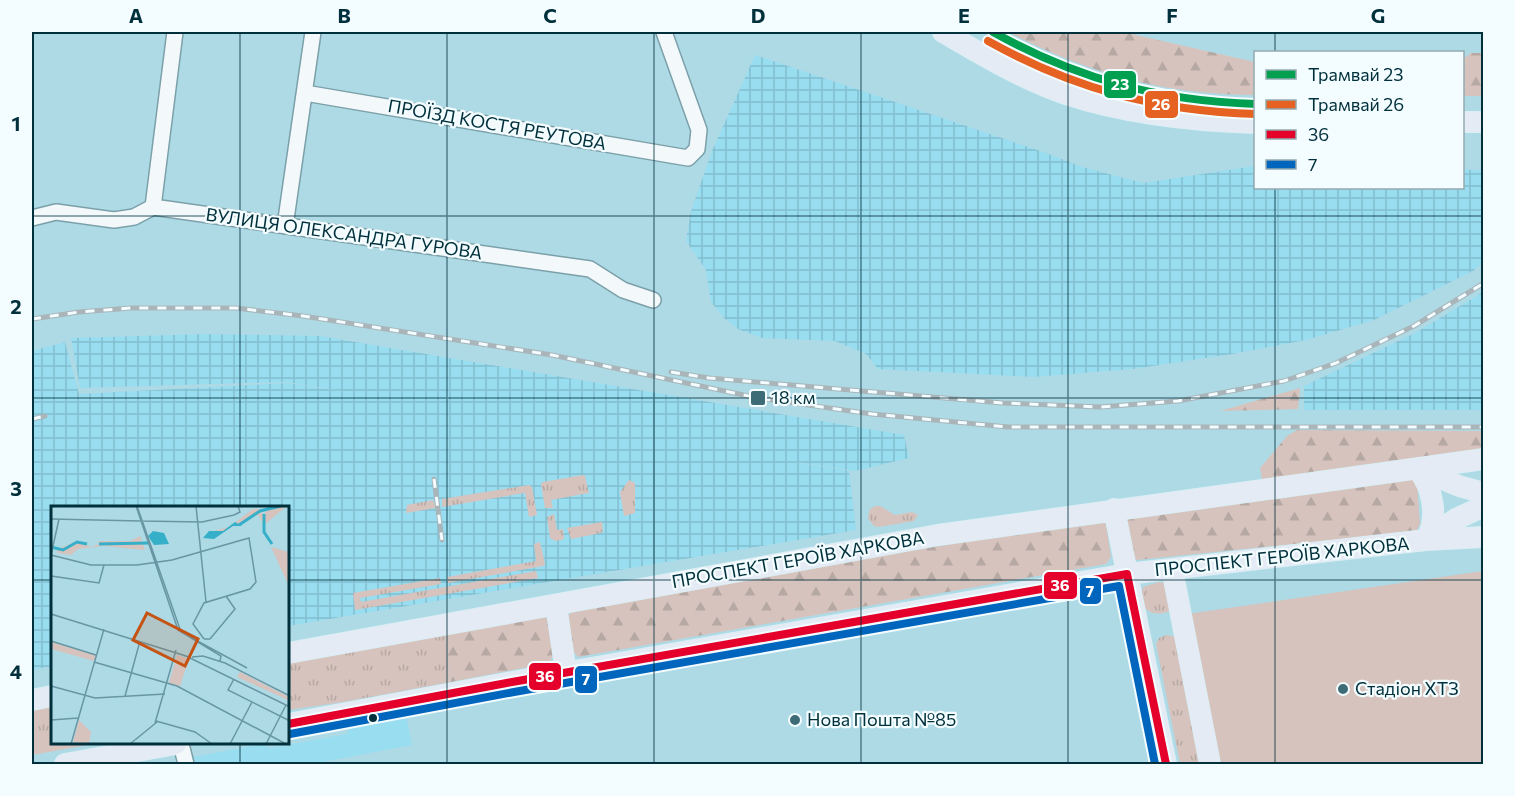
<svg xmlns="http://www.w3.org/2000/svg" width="1515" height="796" font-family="Commissioner,sans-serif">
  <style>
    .built { fill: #99ddf0 }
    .industrial { fill: url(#industrial-grid) }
    .grass { fill: url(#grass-tufts) }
    .forest { fill: url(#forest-firs) }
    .garden { fill: #d6c3bd }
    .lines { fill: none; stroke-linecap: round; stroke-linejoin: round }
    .minor-casing { stroke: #7ca0a9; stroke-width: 18 }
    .major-casing { stroke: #dbeef4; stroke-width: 22 }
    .minor { stroke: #f3f9fb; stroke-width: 15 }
    .major { stroke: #e4ebf4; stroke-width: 20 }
    .rail-casing { stroke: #a9b5b9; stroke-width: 5 }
    .rail { stroke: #f3fcff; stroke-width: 3; stroke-dasharray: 9; stroke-linecap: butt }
    .bus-1-casing { stroke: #f3fcff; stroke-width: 12 }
    .bus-2-casing { stroke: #f3fcff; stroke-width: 12 }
    .bus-1 { stroke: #e4002b; stroke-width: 8 }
    .bus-2 { stroke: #0065bd; stroke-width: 8 }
    .tram-1-casing { stroke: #f3fcff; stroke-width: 12 }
    .tram-2-casing { stroke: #f3fcff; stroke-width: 12 }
    .tram-1 { stroke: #00a050; stroke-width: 8 }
    .tram-2 { stroke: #e66223; stroke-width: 8 }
    .grid { fill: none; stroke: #00303b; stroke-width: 1.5; stroke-opacity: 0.55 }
    .poi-dot { fill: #3d6c77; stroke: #f3fcff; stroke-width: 2 }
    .bus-dot { fill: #00303b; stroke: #f3fcff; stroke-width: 2 }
    .labels { text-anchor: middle; stroke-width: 4.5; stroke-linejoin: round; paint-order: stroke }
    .street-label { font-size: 18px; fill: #00303b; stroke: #f3fcff }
    .poi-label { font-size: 18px; fill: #00303b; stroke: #f3fcff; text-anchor: start }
    .inset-river { fill: none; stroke: #36afc8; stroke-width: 3 }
    .inset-road { fill: none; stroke: #6896a2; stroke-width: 1.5 }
    .view { fill: #c55313; fill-opacity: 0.15; stroke: #c55313; stroke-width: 3 }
    .inset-edge { fill: none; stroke: #00303b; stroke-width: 3 }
    .line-badge { stroke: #f3fcff; stroke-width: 2 }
    .badge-label { font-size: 16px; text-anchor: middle; font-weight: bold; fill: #fff }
    .neatline { fill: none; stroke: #00303b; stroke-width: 2 }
    .grid-label { font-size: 20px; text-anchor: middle; font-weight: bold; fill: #00303b }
  </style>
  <defs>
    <pattern id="industrial-grid" width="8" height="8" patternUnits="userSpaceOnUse" patternTransform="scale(1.5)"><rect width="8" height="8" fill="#99ddf0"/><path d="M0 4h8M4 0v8" fill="none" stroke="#82becf"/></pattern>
    <pattern id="grass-tufts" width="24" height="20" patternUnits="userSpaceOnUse" patternTransform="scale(1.5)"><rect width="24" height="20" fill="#d6c3bd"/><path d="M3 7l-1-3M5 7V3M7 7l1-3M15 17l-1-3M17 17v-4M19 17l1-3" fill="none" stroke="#b6a8a3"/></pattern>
    <pattern id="forest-firs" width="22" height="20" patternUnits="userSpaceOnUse" patternTransform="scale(1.5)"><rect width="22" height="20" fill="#d6c3bd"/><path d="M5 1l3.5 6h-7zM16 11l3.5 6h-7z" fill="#b6a8a3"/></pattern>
  </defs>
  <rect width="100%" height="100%" fill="#aedae6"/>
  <path class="built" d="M406 715 412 745 312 764H190L189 758 261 744 270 748 347 734 349 726Z"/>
  <path class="industrial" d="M755 55 1046 153 1082 167 1143 183 1255 166 1256 188H1462L1463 169 1483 171V263L1473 271 1374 320 1306 340 1232 354 1133 369 1033 377 878 369 866 354 835 341 762 338 738 329 724 318 711 302 706 270 686 241 691 211 712 151Z
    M1483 292V410H1304V386L1417 332Z
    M206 334 320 336 904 435 909 458 855 471 778 459 849 471 856 530 288 626V508H52V666L32 670V351L65 342 79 394 287 383 360 394 286 382 80 388 71 338Z"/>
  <path class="grass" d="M583 475 585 476 589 493 551 500 553 508H545L541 484 543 482Z
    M629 480 635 483V513L624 516 620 492Z
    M529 485 532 487 537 515 529 517 525 493 442 507V499Z
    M433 500 436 508 406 513 407 505Z
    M875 506H880L895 515 912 512 918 515 914 521 879 527 874 526 868 518 870 509Z
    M554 514 557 530 563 529 564 538 562 540 555 541 550 538 547 517Z
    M602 522 603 531 601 533 571 539 567 528Z
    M540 542 545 564 543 566 448 583 447 577 536 561 534 544Z
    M536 571 538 578 355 610 353 593 440 578 441 584 360 598 361 602Z
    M1159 582 1166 583 1170 611C1151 619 1137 608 1143 587Z
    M444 632 451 682 343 702 288 710V662Z
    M1166 635 1177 637 1204 764H1180L1156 644 1159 638Z
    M52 706V744H93L32 755V710Z"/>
  <path class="forest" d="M1008 32H1123L1255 62V95C1164 95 1088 73 1008 32Z
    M1471 53H1483V96H1463V59Z
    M1300 388 1298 409 1220 411Z
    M1297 430 1483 431V451L1262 480 1260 468 1287 436Z
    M1408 474 1417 482 1420 524 1417 530 1411 532 1137 560 1130 556 1120 522 1130 512Z
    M1098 519 1106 524 1111 557 1106 564 578 657 573 651 568 616 574 608Z
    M542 614 549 620 553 656 549 663 451 682 444 632Z"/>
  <path class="garden" d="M1483 571V764H1218L1187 614Z"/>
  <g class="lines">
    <defs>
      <path id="minor" d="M305 93 688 158 697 149 699 130 664 32
        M153 207 175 32
        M32 218 56 212 114 220 134 217 153 207 590 269 623 290 653 300
        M285 226 313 32
        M181 744 186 764"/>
      <path id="major" d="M943 32C983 55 1022 79 1066 94 1127 114 1191 121 1256 123
        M1462 122H1484
        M1417 468C1433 487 1439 518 1426 540
        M1419 469 1459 486 1484 493
        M1114 509 1166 764
        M1426 540 1456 519 1484 506
        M1172 569 1210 764
        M556 605 566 673
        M288 653 938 535 1484 459
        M32 700 52 696
        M288 724 512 682 1127 574 1426 540 1484 537
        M65 764 176 744"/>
    </defs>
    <use href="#minor" class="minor-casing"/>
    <use href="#major" class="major-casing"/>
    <use href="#minor" class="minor"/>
    <use href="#major" class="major"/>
    <defs>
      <path id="rail" d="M32 319 79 312 131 308H236L303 316 552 355 758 398 872 414 1008 427H1484
        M671 372 709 378 1003 403 1100 407 1178 401 1284 381 1336 363 1414 326 1484 283
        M32 419 45 416
        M434 479 442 540"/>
    </defs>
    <use href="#rail" class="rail-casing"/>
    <use href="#rail" class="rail"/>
    <defs>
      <path id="bus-1" d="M288 724 512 682 1127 574 1166 764"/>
      <path id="bus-2" d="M290 734 514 692 1119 586 1155 764"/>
    </defs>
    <use href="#bus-1" class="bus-1-casing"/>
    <use href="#bus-2" class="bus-2-casing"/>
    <use href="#bus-1" class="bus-1"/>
    <use href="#bus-2" class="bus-2"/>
    <defs>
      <path id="tram-1" d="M993 32C1077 79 1159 101 1256 104"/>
      <path id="tram-2" d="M988 41C1074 89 1157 111 1256 114"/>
    </defs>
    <use href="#tram-1" class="tram-1-casing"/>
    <use href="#tram-2" class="tram-2-casing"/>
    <use href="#tram-1" class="tram-1"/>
    <use href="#tram-2" class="tram-2"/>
  </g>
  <path class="grid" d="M240 32V508M447 32V764M654 32V764M861 32V764M1068 32V764M1275 32V52M1275 188V764M32 216H1484M32 398H1484M32 580H52M288 580H1484M240 744V764"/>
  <g class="poi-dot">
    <rect x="750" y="390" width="16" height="16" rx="3"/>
    <circle cx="1343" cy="689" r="6"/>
    <circle cx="795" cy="720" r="6"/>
  </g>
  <circle class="bus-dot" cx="373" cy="718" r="5"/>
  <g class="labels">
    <g class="street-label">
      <text transform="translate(497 125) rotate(10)" y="6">ПРОЇЗД КОСТЯ РЕУТОВА</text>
      <text transform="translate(344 234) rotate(8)" y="6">ВУЛИЦЯ ОЛЕКСАНДРА ГУРОВА</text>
      <text transform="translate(1282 557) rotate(-6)" y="6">ПРОСПЕКТ ГЕРОЇВ ХАРКОВА</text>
      <text transform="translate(798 560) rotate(-10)" y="6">ПРОСПЕКТ ГЕРОЇВ ХАРКОВА</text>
    </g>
    <g class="poi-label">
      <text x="771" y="404">18 км</text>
      <text x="1355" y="695">Стадіон ХТЗ</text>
      <text x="807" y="726">Нова Пошта №85</text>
    </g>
  </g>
  <g transform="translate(51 506)">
    <rect width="238" height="238" fill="#aedae6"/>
    <path d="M189 166 238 191 237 194 186 171Z" fill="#d6c3bd"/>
    <path d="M220 0H236L213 19 207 9 172 25 156 27 178 21 202 3H212L208 6 213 8ZM89 30 94 44 52 40 27 43 20 49 6 47 7 43 26 35 40 41 48 38 47 35H79Z" fill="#d6c3bd"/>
    <path d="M0 136 45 149 43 155 0 143ZM28 214 40 226 38 238 22 236Z" fill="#d6c3bd"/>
    <path d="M220 41 238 46V78L236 76ZM126 149 138 153 129 180 118 177Z" fill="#d6c3bd"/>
    <path d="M184 16 191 20H182L163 33 152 32 158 25H172ZM102 25 113 27 118 38 103 39 97 30Z" fill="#36afc8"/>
    <path class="inset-river" d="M213 8V26L221 38M188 19 209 5 230 0M48 38 97 37M0 41 12 44 26 36 36 38"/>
    <path class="inset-road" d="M85 0 127 124 170 150 169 155M86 0 130 126 196 162M145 0 155 96M0 13 89 15M89 15 151 16 183 9 189 6 187 0M0 49 40 59H86L121 54 198 32 205 76 199 83 153 97 142 118 153 133M0 49 8 13M0 70 48 77 53 59M0 108 135 150 239 201M153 133H159L184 103 175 90M0 135 45 149M141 151 152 150 174 157 239 190M43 156 126 180 235 238M183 173 177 184 239 215M0 180 44 192 114 188M74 190 89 135M0 214 27 212M105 215 144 226 161 238M104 217 125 144M20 238 53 123M79 238 106 216M179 238 201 196M215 238 235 199"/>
    <path class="view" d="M96 107 147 133 134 160 82 134Z"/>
    <rect width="238" height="238" class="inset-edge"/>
  </g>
  <g class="line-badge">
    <rect x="1103" y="70" width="34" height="29" rx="6" fill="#00a050"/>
    <rect x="1144" y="90" width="35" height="29" rx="6" fill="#e66223"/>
    <rect x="1043" y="571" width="35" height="29" rx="6" fill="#e4002b"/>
    <rect x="1079" y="577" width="23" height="28" rx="6" fill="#0065bd"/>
    <rect x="528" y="662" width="34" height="29" rx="6" fill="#e4002b"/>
    <rect x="574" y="665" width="24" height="29" rx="6" fill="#0065bd"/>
  </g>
  <g class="badge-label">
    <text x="1120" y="90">23</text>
    <text x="1161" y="110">26</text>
    <text x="1060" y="591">36</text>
    <text x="1090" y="597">7</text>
    <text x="545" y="682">36</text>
    <text x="586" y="685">7</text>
  </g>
  <rect width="1515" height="796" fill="none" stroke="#f3fcff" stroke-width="66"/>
  <rect x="1254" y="51" width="210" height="138" fill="#f3fcff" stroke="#92aab1" stroke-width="1.5"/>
  <rect x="1266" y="70" width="30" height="9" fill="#00a050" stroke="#92aab1" stroke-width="1.5"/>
  <text x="1308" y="81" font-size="18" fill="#00303b">Трамвай 23</text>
  <rect x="1266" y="100" width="30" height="9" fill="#e66223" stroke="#92aab1" stroke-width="1.5"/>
  <text x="1308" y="111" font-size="18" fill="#00303b">Трамвай 26</text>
  <rect x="1266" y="130" width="30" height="9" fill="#e4002b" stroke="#92aab1" stroke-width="1.5"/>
  <text x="1308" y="141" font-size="18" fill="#00303b">36</text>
  <rect x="1266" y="160" width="30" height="9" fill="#0065bd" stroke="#92aab1" stroke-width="1.5"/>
  <text x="1308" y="171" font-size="18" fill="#00303b">7</text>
  <rect x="33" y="33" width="1449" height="730" class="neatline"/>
  <g class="grid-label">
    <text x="136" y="23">A</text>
    <text x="344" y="23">B</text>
    <text x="550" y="23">C</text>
    <text x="758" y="23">D</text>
    <text x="964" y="23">E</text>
    <text x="1172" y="23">F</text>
    <text x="1378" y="23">G</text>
    <text x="16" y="131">1</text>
    <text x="16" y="314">2</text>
    <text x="16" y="496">3</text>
    <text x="16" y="679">4</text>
  </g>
</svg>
